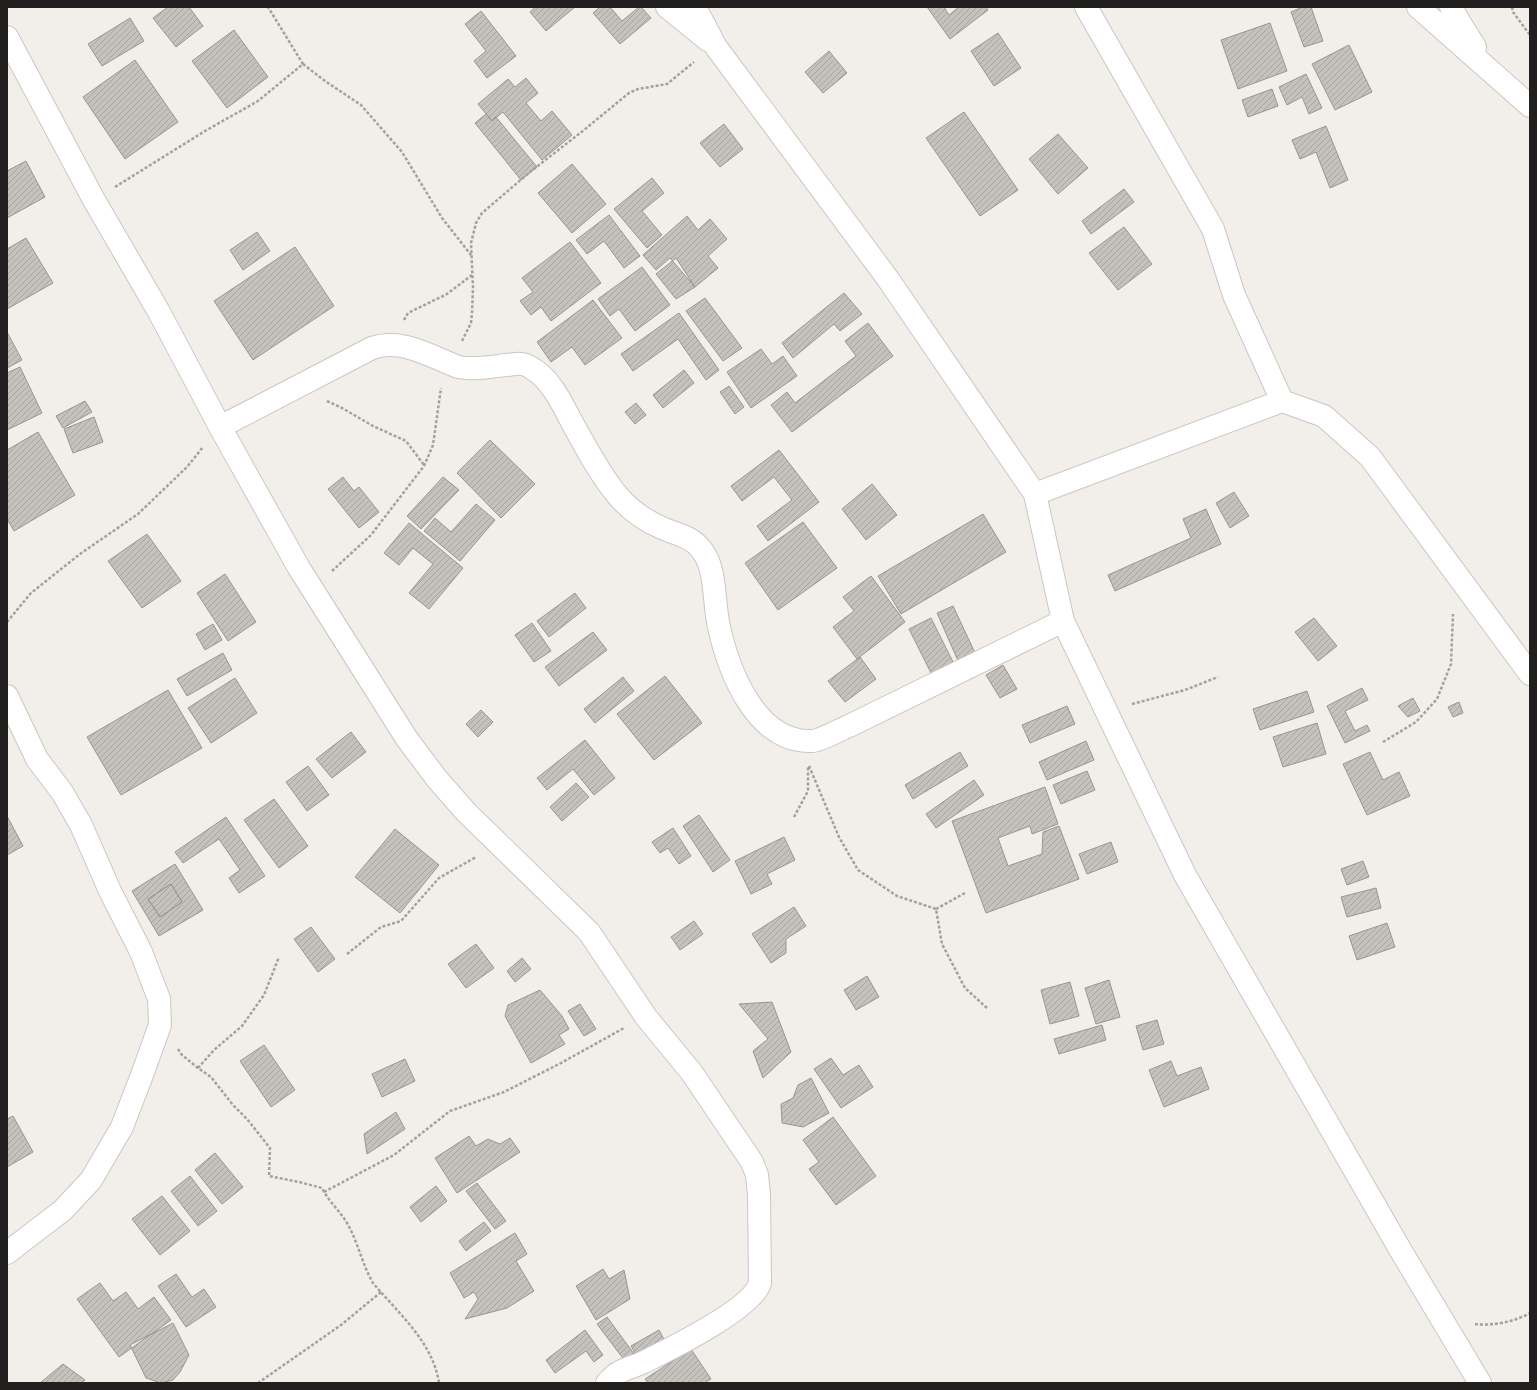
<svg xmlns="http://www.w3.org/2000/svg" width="1537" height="1390" font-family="Raleway,sans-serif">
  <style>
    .building { fill: url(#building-hatch); stroke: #999692; fill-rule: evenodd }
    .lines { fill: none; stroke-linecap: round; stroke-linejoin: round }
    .minor-casing { stroke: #cac7c3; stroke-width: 24 }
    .path { stroke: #a3a19d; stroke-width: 2.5; stroke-dasharray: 3 2; stroke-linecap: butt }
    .minor { stroke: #fff; stroke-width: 22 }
  </style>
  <defs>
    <pattern id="building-hatch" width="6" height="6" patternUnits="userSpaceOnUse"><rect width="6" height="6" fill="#c5c2bd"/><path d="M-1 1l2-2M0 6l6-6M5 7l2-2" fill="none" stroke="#a9a6a2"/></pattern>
  </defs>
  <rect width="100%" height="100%" fill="#f2efea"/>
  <path class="building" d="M168 7H189L203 26 176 47 153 18Z
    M536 7H575L546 31 530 12Z
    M600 7H610L622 21 639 7H641L651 18 620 44 593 13Z
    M927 7H944L949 15 959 7H986L988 10 950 39Z
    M1303 7H1311L1323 41 1304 47 1291 12Z
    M481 11 516 56 487 78 474 61 486 51 465 24Z
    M130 18 144 41 102 66 88 44Z
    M1270 23 1287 71 1238 89 1221 40Z
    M234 30 268 77 227 108 192 61Z
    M998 33 1021 68 994 86 971 51Z
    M1349 45 1372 92 1335 110 1312 64Z
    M829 51 847 73 823 93 805 72Z
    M135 60 178 122 125 159 83 97Z
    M1306 74 1322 108 1309 114 1302 97 1287 105 1279 87Z
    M526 78 538 93 526 103 541 121 552 111 572 135 542 160 503 112 492 121 478 104 508 79 515 87Z
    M1272 89 1278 106 1248 117 1242 100Z
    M964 112 1018 190 980 216 926 138Z
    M486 114 492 121 496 117 537 167 521 180 475 123Z
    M724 124 743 149 720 167 700 143Z
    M1326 126 1348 180 1330 188 1316 152 1300 159 1292 140Z
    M1058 134 1088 168 1058 194 1029 159Z
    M26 161 45 197 7 218V171Z
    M572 164 606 204 572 233 538 193Z
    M652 178 664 193 642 211 662 235 647 248 614 209Z
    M1124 189 1134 202 1091 234 1082 221Z
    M609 215 640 256 624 268 604 241 587 254 576 240Z
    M687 216 698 230 710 219 727 239 708 256 718 268 695 287 670 258 656 270 643 255Z
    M1124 227 1152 264 1118 290 1089 253Z
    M257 232 270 251 243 270 230 250Z
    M26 238 53 283 7 309V249Z
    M570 242 601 283 551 321 541 307 531 315 520 301 533 292 522 278Z
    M295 247 334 306 253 360 214 301Z
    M676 258 695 287 676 299 656 274Z
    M642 267 670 305 635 331 619 309 610 316 598 299Z
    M844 293 862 314 840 331 834 324 793 358 782 343Z
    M705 298 742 348 723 361 686 311Z
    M593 300 622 338 585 365 572 347 551 362 537 342Z
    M679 313 719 370 706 380 678 339 633 371 621 354Z
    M868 323 893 356 792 432 771 405 787 392 795 403 856 356 845 341Z
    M7 332 22 360 7 368Z
    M761 349 772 364 783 356 797 376 751 408 727 372Z
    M20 367 42 413 7 430V373Z
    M684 370 694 383 663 408 653 395Z
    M729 386 744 407 735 414 720 392Z
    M85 401 92 412 63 428 56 416Z
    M636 403 646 415 635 424 625 412Z
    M94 417 103 442 73 453 64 429Z
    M38 432 75 495 14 531 7 519V450Z
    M490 440 535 484 501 518 457 473Z
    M779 450 819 502 768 541 757 526 792 500 774 477 742 501 731 486Z
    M343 477 354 491 359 487 379 512 359 528 328 489Z
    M443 477 459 490 421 529 407 516Z
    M872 484 897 515 866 540 842 509Z
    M1234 492 1249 516 1230 528 1216 503Z
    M476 504 495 520 460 561 424 531 435 518 451 532Z
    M1206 509 1221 544 1115 591 1108 575 1191 538 1183 519Z
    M983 514 1006 552 901 614 878 576Z
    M803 522 837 568 778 610 745 563Z
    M409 523 463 568 429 609 409 593 433 564 413 548 399 565 384 553Z
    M147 534 181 581 142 608 108 561Z
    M225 574 256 622 228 641 197 593Z
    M871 576 905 622 857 659 833 627 854 611 843 597Z
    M575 593 586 608 549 637 537 621Z
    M953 606 976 655 959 663 937 613Z
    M931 618 954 664 932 675 909 629Z
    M1314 618 1337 646 1318 661 1295 632Z
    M532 623 551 651 534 662 515 635Z
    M213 624 222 640 205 650 196 634Z
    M593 632 607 650 559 686 545 667Z
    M223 653 232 670 187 696 177 679Z
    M860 657 876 679 845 702 828 681Z
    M1003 665 1017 689 1000 698 986 675Z
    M665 676 702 723 654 760 617 714Z
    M623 677 634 691 595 723 584 709Z
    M235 678 257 713 211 743 188 708Z
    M1362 688 1368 700 1345 711 1355 731 1367 725 1370 731 1345 743 1327 706Z
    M168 690 202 748 121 795 87 737Z
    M1307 691 1314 712 1260 730 1253 709Z
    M1413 698 1420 711 1408 717 1398 706Z
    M1459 702 1463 713 1453 717 1448 707Z
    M1067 706 1075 724 1030 743 1022 725Z
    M481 710 493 722 478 737 466 724Z
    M1317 723 1326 754 1283 767 1273 737Z
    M351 732 366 752 332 778 316 759Z
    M585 740 615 778 594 795 573 769 547 790 537 778Z
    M1086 741 1094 760 1047 780 1039 762Z
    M960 752 968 766 913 799 905 785Z
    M1370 752 1383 780 1399 772 1410 796 1367 815 1343 764Z
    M308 766 329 795 307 811 286 782Z
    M1087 771 1095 790 1061 804 1053 785Z
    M974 780 984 795 936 828 926 814Z
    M576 783 589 797 562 821 550 807Z
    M1045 787 1058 824 1032 834 1030 826 998 838 1008 866 1042 854 1043 832 1059 826 1079 879 986 913 952 821Z
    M274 799 308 846 279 868 244 820Z
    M699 815 730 860 713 872 683 826Z
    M7 816 23 846 7 855Z
    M226 817 265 876 239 893 229 878 240 870 219 839 183 863 175 852Z
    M673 828 691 856 679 864 668 848 660 853 652 842Z
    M395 829 439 865 400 913 355 877Z
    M784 837 795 860 767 874 772 884 751 894 735 861Z
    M1111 842 1118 862 1087 874 1079 854Z
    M1363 861 1369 877 1347 885 1341 869Z
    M175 864 203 910 159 936 132 891ZM171 884 182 902 160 917 148 899Z
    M171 884 182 902 160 917 148 899Z
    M1376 888 1381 908 1347 917 1341 897Z
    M794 907 806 926 786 939V953L771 963 752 934Z
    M694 921 703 934 680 950 671 937Z
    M1387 923 1395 947 1357 960 1349 936Z
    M311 927 335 959 318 972 294 939Z
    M476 944 494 968 466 988 448 964Z
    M522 958 531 969 515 982 507 971Z
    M867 976 879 997 856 1010 844 990Z
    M1109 980 1120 1017 1096 1024 1085 988Z
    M1070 982 1079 1016 1050 1024 1041 990Z
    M540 990 562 1016 569 1029 559 1035 565 1044 531 1063 505 1016 508 1005Z
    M772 1002 791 1052 763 1078 753 1051 768 1039 739 1004Z
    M580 1004 596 1029 584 1036 568 1011Z
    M1157 1020 1164 1044 1143 1050 1136 1026Z
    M1102 1025 1106 1040 1059 1054 1054 1039Z
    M264 1045 295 1090 271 1107 240 1061Z
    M831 1058 843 1075 859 1065 873 1087 841 1108 814 1069Z
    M405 1059 415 1081 382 1097 372 1074Z
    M1171 1061 1177 1076 1201 1067 1209 1089 1164 1107 1149 1070Z
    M811 1078 829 1113 803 1127 782 1123 781 1104 793 1098 798 1085Z
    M396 1112 405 1129 367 1154 364 1134Z
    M13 1116 33 1152 7 1167V1119Z
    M833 1117 876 1176 836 1205 809 1169 819 1162 803 1140Z
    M469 1136 476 1146 488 1139 500 1144 510 1138 520 1152 457 1193 435 1158Z
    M215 1153 243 1187 222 1204 195 1170Z
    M190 1176 217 1211 198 1226 171 1191Z
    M477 1183 506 1221 495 1229 466 1191Z
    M436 1186 447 1201 421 1222 410 1207Z
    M162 1196 190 1231 160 1255 132 1219Z
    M484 1222 491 1231 466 1251 459 1241Z
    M515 1233 527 1254 516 1261 534 1291 507 1308 465 1319 478 1299 474 1292 464 1298 450 1273Z
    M603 1269 609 1279 624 1270 630 1299 596 1320 576 1286Z
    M176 1274 192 1297 204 1289 216 1307 186 1327 158 1286Z
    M100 1283 113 1301 126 1292 138 1309 154 1297 171 1320 119 1357 77 1299Z
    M607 1317 637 1358 628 1365 597 1324Z
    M173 1323 189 1355 180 1372 173 1380 161 1383 146 1378 130 1345Z
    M585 1330 603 1355 594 1362 586 1351 555 1373 546 1360Z
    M659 1330 667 1345 639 1360 631 1346Z
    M691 1349 711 1379 704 1383H648L645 1379Z
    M63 1364 85 1380 81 1383H40Z"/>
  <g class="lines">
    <defs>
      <path id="minor" d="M667 7 709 41
        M695 7 716 47 888 279 1035 494 1063 621 1185 875 1401 1251 1480 1383
        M1086 7 1213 229 1234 295 1282 401
        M1418 7 1530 106
        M1451 7 1457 18 1475 47
        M7 37 94 200 159 312 220 427 299 568 407 739 437 779 466 812 589 932 646 1017 692 1073 752 1162 757 1175 759 1195 760 1283C752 1309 670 1349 644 1362 636 1366 626 1368 618 1373 614 1375 610 1380 607 1383
        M220 427 372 348C402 338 430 356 458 367 474 370 490 367 506 365 511 365 517 363 522 364 525 364 530 367 533 369 553 381 564 408 575 428 588 451 601 476 618 496 629 509 646 521 662 528 680 536 694 536 705 555 716 572 714 607 719 627 729 672 756 743 812 741 820 741 841 729 849 726L1063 621
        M1035 494 1282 401 1324 416 1370 457 1530 674
        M7 696 37 759 62 792 81 825 110 891 141 952 159 999 160 1025 142 1075 122 1127 91 1180 63 1210 7 1253"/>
    </defs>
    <use href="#minor" class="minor-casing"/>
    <path class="path" d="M1512 7 1513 12 1530 35
      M303 64 325 81 361 105 402 152 442 218 471 255
      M115 187 205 131 258 101 303 64 268 7
      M404 320 408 313 447 294 472 275
      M462 341 471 323 472 313 473 287 471 243 476 223 482 213 530 172 584 130 629 93 638 89 667 84 694 62
      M327 401 342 408 373 426 406 441 424 465
      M332 571 371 535 424 466 433 445 441 388
      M7 622 31 593 80 554 138 514 187 467 203 447
      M1132 704 1185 690 1218 677
      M1383 742 1416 722 1437 699 1451 664 1453 614
      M809 766 839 837 858 870 897 896 936 909 942 944 965 988 987 1008
      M794 817 808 791V767
      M936 909 965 893
      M347 954 381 927 401 921 439 878 476 857
      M178 1049 182 1055 198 1068 211 1077 233 1105 247 1119 270 1148 269 1176 299 1182 322 1188C329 1202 340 1211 347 1223 358 1242 362 1264 373 1283 398 1313 433 1342 439 1383
      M198 1068 214 1050 242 1026 264 995 279 957
      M324 1192 394 1155 450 1111 504 1092 561 1063 624 1028
      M1475 1324C1493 1326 1514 1322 1530 1313
      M258 1383 341 1325 381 1292"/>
    <use href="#minor" class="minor"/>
  </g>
  <rect width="1537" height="1390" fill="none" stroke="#21201e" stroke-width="16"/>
</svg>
